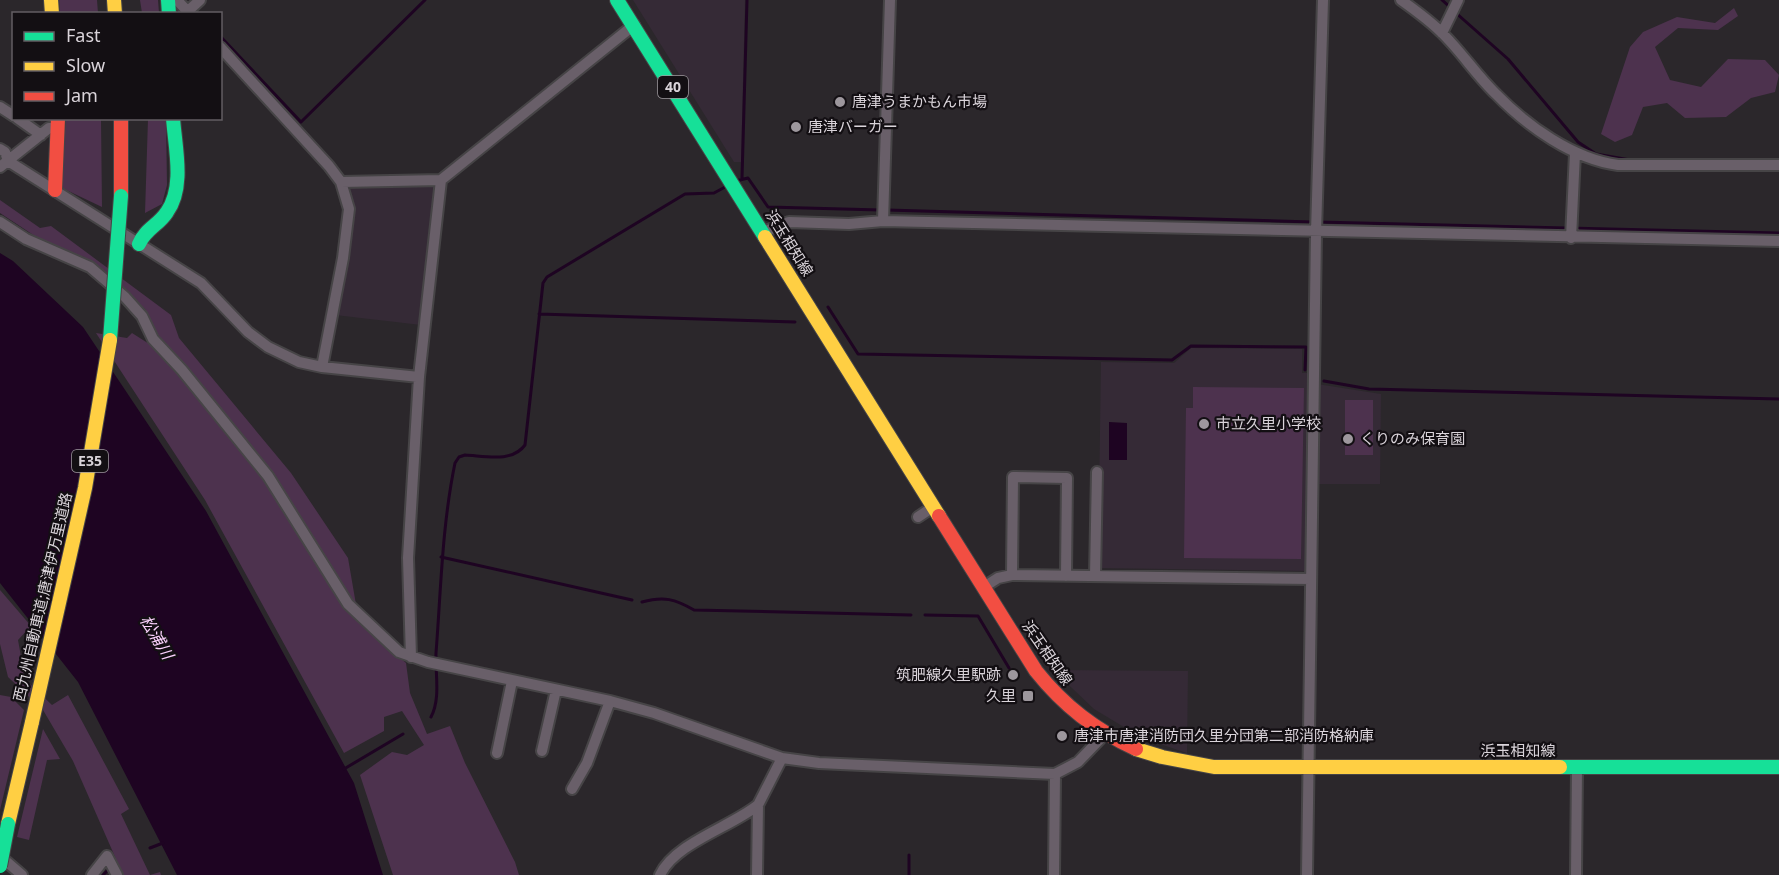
<svg xmlns="http://www.w3.org/2000/svg" width="1779" height="875" font-family="'Noto Sans','Noto Sans JP',sans-serif">
  <style>
    .built { fill: #352a36 }
    .green { fill: #4d324e }
    .water { fill: #1e0422 }
    .lines { fill: none; stroke-linecap: round; stroke-linejoin: round }
    .stream { stroke: #1e0422; stroke-width: 3 }
    .street-casing { stroke: #464446; stroke-width: 14 }
    .fast-casing { stroke: #464446; stroke-width: 16 }
    .slow-casing { stroke: #464446; stroke-width: 16 }
    .jam-casing { stroke: #464446; stroke-width: 16 }
    .street { stroke: #695f69; stroke-width: 10 }
    .fast { stroke: #16e098; stroke-width: 14 }
    .slow { stroke: #ffcf43; stroke-width: 14 }
    .jam { stroke: #f24e42; stroke-width: 14 }
    .fast-bridge-casing { stroke: #464446; stroke-width: 16; stroke-linecap: butt }
    .slow-bridge-casing { stroke: #464446; stroke-width: 16; stroke-linecap: butt }
    .fast-bridge { stroke: #16e098; stroke-width: 14 }
    .slow-bridge { stroke: #ffcf43; stroke-width: 14 }
    .poi-dot { fill: #9d979d; stroke: #130f13; stroke-width: 2 }
    .labels { text-anchor: middle; stroke-width: 4.5; stroke-linejoin: round; paint-order: stroke }
    .shield { fill: #130f13; stroke: #9e999e; stroke-width: 1.5 }
    .shield-label { font-size: 14px; font-weight: bold; fill: #dad4da }
    .poi-label { font-size: 15px; fill: #dad4da; stroke: #130f13; text-anchor: start }
    .street-label { font-size: 15px; fill: #dad4da; stroke: #130f13 }
    .water-label { font-size: 16px; font-style: italic; fill: #fbd2fd; stroke: #130f13 }
  </style>
  <rect width="100%" height="100%" fill="#2b272b"/>
  <path class="built" d="M633 0H745L741 162H734Z
    M344 178 446 183 430 326 335 315 352 228 353 202Z
    M1191 348 1302 349V373H1308L1305 571 1098 568 1101 362 1174 363Z
    M1317 384 1381 394 1380 484H1315Z
    M1053 670 1188 671 1187 753 1142 738 1094 709Z"/>
  <path class="green" d="M59 0H97L98 13H60Z
    M140 0H158L159 13H142Z
    M1734 8 1738 16 1718 30 1678 28 1655 47 1670 80 1701 87 1728 59 1765 60 1779 75 1775 92 1751 98 1726 117 1685 118 1667 103 1643 107 1632 135 1615 142 1601 134 1630 47 1643 32 1677 17 1715 23Z
    M66 119H101L102 207 60 187Z
    M148 119H166L167 185 162 204 145 213Z
    M0 200 40 228 51 226 171 315 179 338 291 473 348 558 359 622 406 663 410 693 427 734 450 726 465 763 515 862 519 875H393L360 775 392 752 407 755 424 745 402 711 384 717V731L344 753 205 500 96 333 127 338 132 333 154 347 160 339 145 309 84 257 47 244 0 213Z
    M1193 387 1304 388 1301 559 1184 558 1186 408H1193Z
    M1345 400H1373V455H1345Z
    M0 590 31 626 18 640 25 679 52 705 68 695 129 809 121 814 150 875 160 872 161 875H123L73 761 43 710 8 677 0 644Z
    M0 695 11 697 24 710 0 810Z
    M43 729 60 759 47 760 29 840 17 837Z"/>
  <path class="water" d="M0 253 13 261 83 327 206 511 354 783 383 875H177L78 682 0 583Z
    M1109 422 1127 423V460H1109Z"/>
  <g class="lines">
    <path class="stream" d="M1442 0 1451 8
      M1456 13 1508 59 1578 142 1596 154 1630 160
      M220 36 301 122 425 0
      M742 178 747 0
      M736 181 748 178 768 207 880 210
      M887 210 1312 222
      M1319 222 1779 233
      M828 307 858 354 1172 360 1191 346 1306 347 1305 370
      M539 314 795 322
      M1324 381 1369 389 1779 399
      M441 557 632 600
      M642 602C664 596 675 599 694 610L911 615
      M925 615 978 616 1009 668
      M431 717C441 698 435 673 436 653 441 589 442 526 455 463L459 457 465 455C485 456 512 463 525 445L543 283 547 277 685 194 714 193 727 186
      M344 769 403 734
      M150 848 163 843
      M103 875 110 868
      M909 875V855"/>
    <defs>
      <path id="street" d="M177 0 190 14
        M1401 0C1415 10 1429 20 1441 32 1461 51 1476 75 1496 94 1527 126 1573 159 1618 165H1779
        M188 11 200 0
        M1442 33 1458 0
        M220 47 329 166 341 182 349 209 343 258 322 367
        M0 107 14 116
        M17 118 41 135
        M0 149 5 152 8 161 201 283 248 332 268 347 299 362 322 367 419 377
        M0 167 49 128H58
        M341 182 441 180 634 25
        M883 221 890 0
        M0 222 26 239 90 267 125 297 142 316 153 339 182 370 268 476 348 604 399 652 428 662 610 701 654 713 782 758 819 763 1055 774 1078 762 1104 735
        M763 232 789 222 849 224 883 221 1779 241
        M1571 238 1575 153
        M918 517 933 507
        M1012 575 1013 477 1067 478 1066 576
        M1095 576 1097 472
        M984 587 998 578 1012 575 1311 579
        M411 657 408 558 419 377 441 180
        M542 751 556 690
        M497 753 512 681
        M572 789 587 763 610 701
        M0 856 22 875
        M92 875 107 856 117 875
        M660 875C675 843 731 827 758 805
        M757 875 758 805 782 758
        M1054 875 1055 774
        M1307 875 1316 232 1323 0
        M1576 875 1577 767"/>
      <path id="fast" d="M168 0 169 14
        M617 0 765 237
        M139 244C145 229 159 225 167 212 185 187 175 147 173 118
        M1560 767H1779"/>
      <path id="slow" d="M51 0 52 14
        M114 0 115 14
        M765 237 939 516
        M1136 749 1162 757 1214 767H1560
        M8 824 32 722"/>
      <path id="jam" d="M121 118V196
        M55 190 58 118
        M939 516 1036 671C1064 706 1095 730 1136 749"/>
    </defs>
    <use href="#street" class="street-casing"/>
    <use href="#fast" class="fast-casing"/>
    <use href="#slow" class="slow-casing"/>
    <use href="#jam" class="jam-casing"/>
    <use href="#street" class="street"/>
    <use href="#fast" class="fast"/>
    <use href="#slow" class="slow"/>
    <use href="#jam" class="jam"/>
    <defs>
      <path id="fast-bridge" d="M110 340 121 196
        M0 866 8 824"/>
      <path id="slow-bridge" d="M32 722 85 488 110 340"/>
    </defs>
    <use href="#fast-bridge" class="fast-bridge-casing"/>
    <use href="#slow-bridge" class="slow-bridge-casing"/>
    <use href="#fast-bridge" class="fast-bridge"/>
    <use href="#slow-bridge" class="slow-bridge"/>
  </g>
  <g class="poi-dot">
    <circle cx="840" cy="102" r="6"/>
    <circle cx="796" cy="127" r="6"/>
    <circle cx="1204" cy="424" r="6"/>
    <circle cx="1348" cy="439" r="6"/>
    <circle cx="1013" cy="675" r="6"/>
    <rect x="1022" y="690" width="12" height="12" rx="3"/>
    <circle cx="1062" cy="736" r="6"/>
  </g>
  <g class="labels">
    <g class="shield">
      <rect x="658" y="76" width="30" height="22" rx="4.5"/>
      <rect x="72" y="450" width="36" height="22" rx="4.5"/>
    </g>
    <g class="shield-label">
      <text x="673" y="92">40</text>
      <text x="90" y="466">E35</text>
    </g>
    <g class="poi-label">
      <text x="852" y="107">唐津うまかもん市場</text>
      <text x="808" y="132">唐津バーガー</text>
      <text x="1216" y="429">市立久里小学校</text>
      <text x="1360" y="444">くりのみ保育園</text>
      <text x="1001" y="680" text-anchor="end">筑肥線久里駅跡</text>
      <text x="1016" y="701" text-anchor="end">久里</text>
      <text x="1074" y="741">唐津市唐津消防団久里分団第二部消防格納庫</text>
    </g>
    <g class="street-label">
      <text transform="translate(789 243) rotate(58)" y="5">浜玉相知線</text>
      <text transform="translate(43 597) rotate(-77)" y="5">西九州自動車道;唐津伊万里道路</text>
      <text transform="translate(1047 653) rotate(55)" y="5">浜玉相知線</text>
      <text x="1518" y="756">浜玉相知線</text>
    </g>
    <g class="water-label">
      <text transform="translate(157 637) rotate(59)" y="6">松浦川</text>
    </g>
  </g>
  <rect x="12" y="12" width="210" height="108" fill="#130f13" stroke="#635e63" stroke-width="1.5"/>
  <rect x="24" y="32" width="30" height="9" fill="#16e098" stroke="#635e63" stroke-width="1.5"/>
  <text x="66" y="42" font-size="18" fill="#dad4da">Fast</text>
  <rect x="24" y="62" width="30" height="9" fill="#ffcf43" stroke="#635e63" stroke-width="1.5"/>
  <text x="66" y="72" font-size="18" fill="#dad4da">Slow</text>
  <rect x="24" y="92" width="30" height="9" fill="#f24e42" stroke="#635e63" stroke-width="1.5"/>
  <text x="66" y="102" font-size="18" fill="#dad4da">Jam</text>
</svg>
